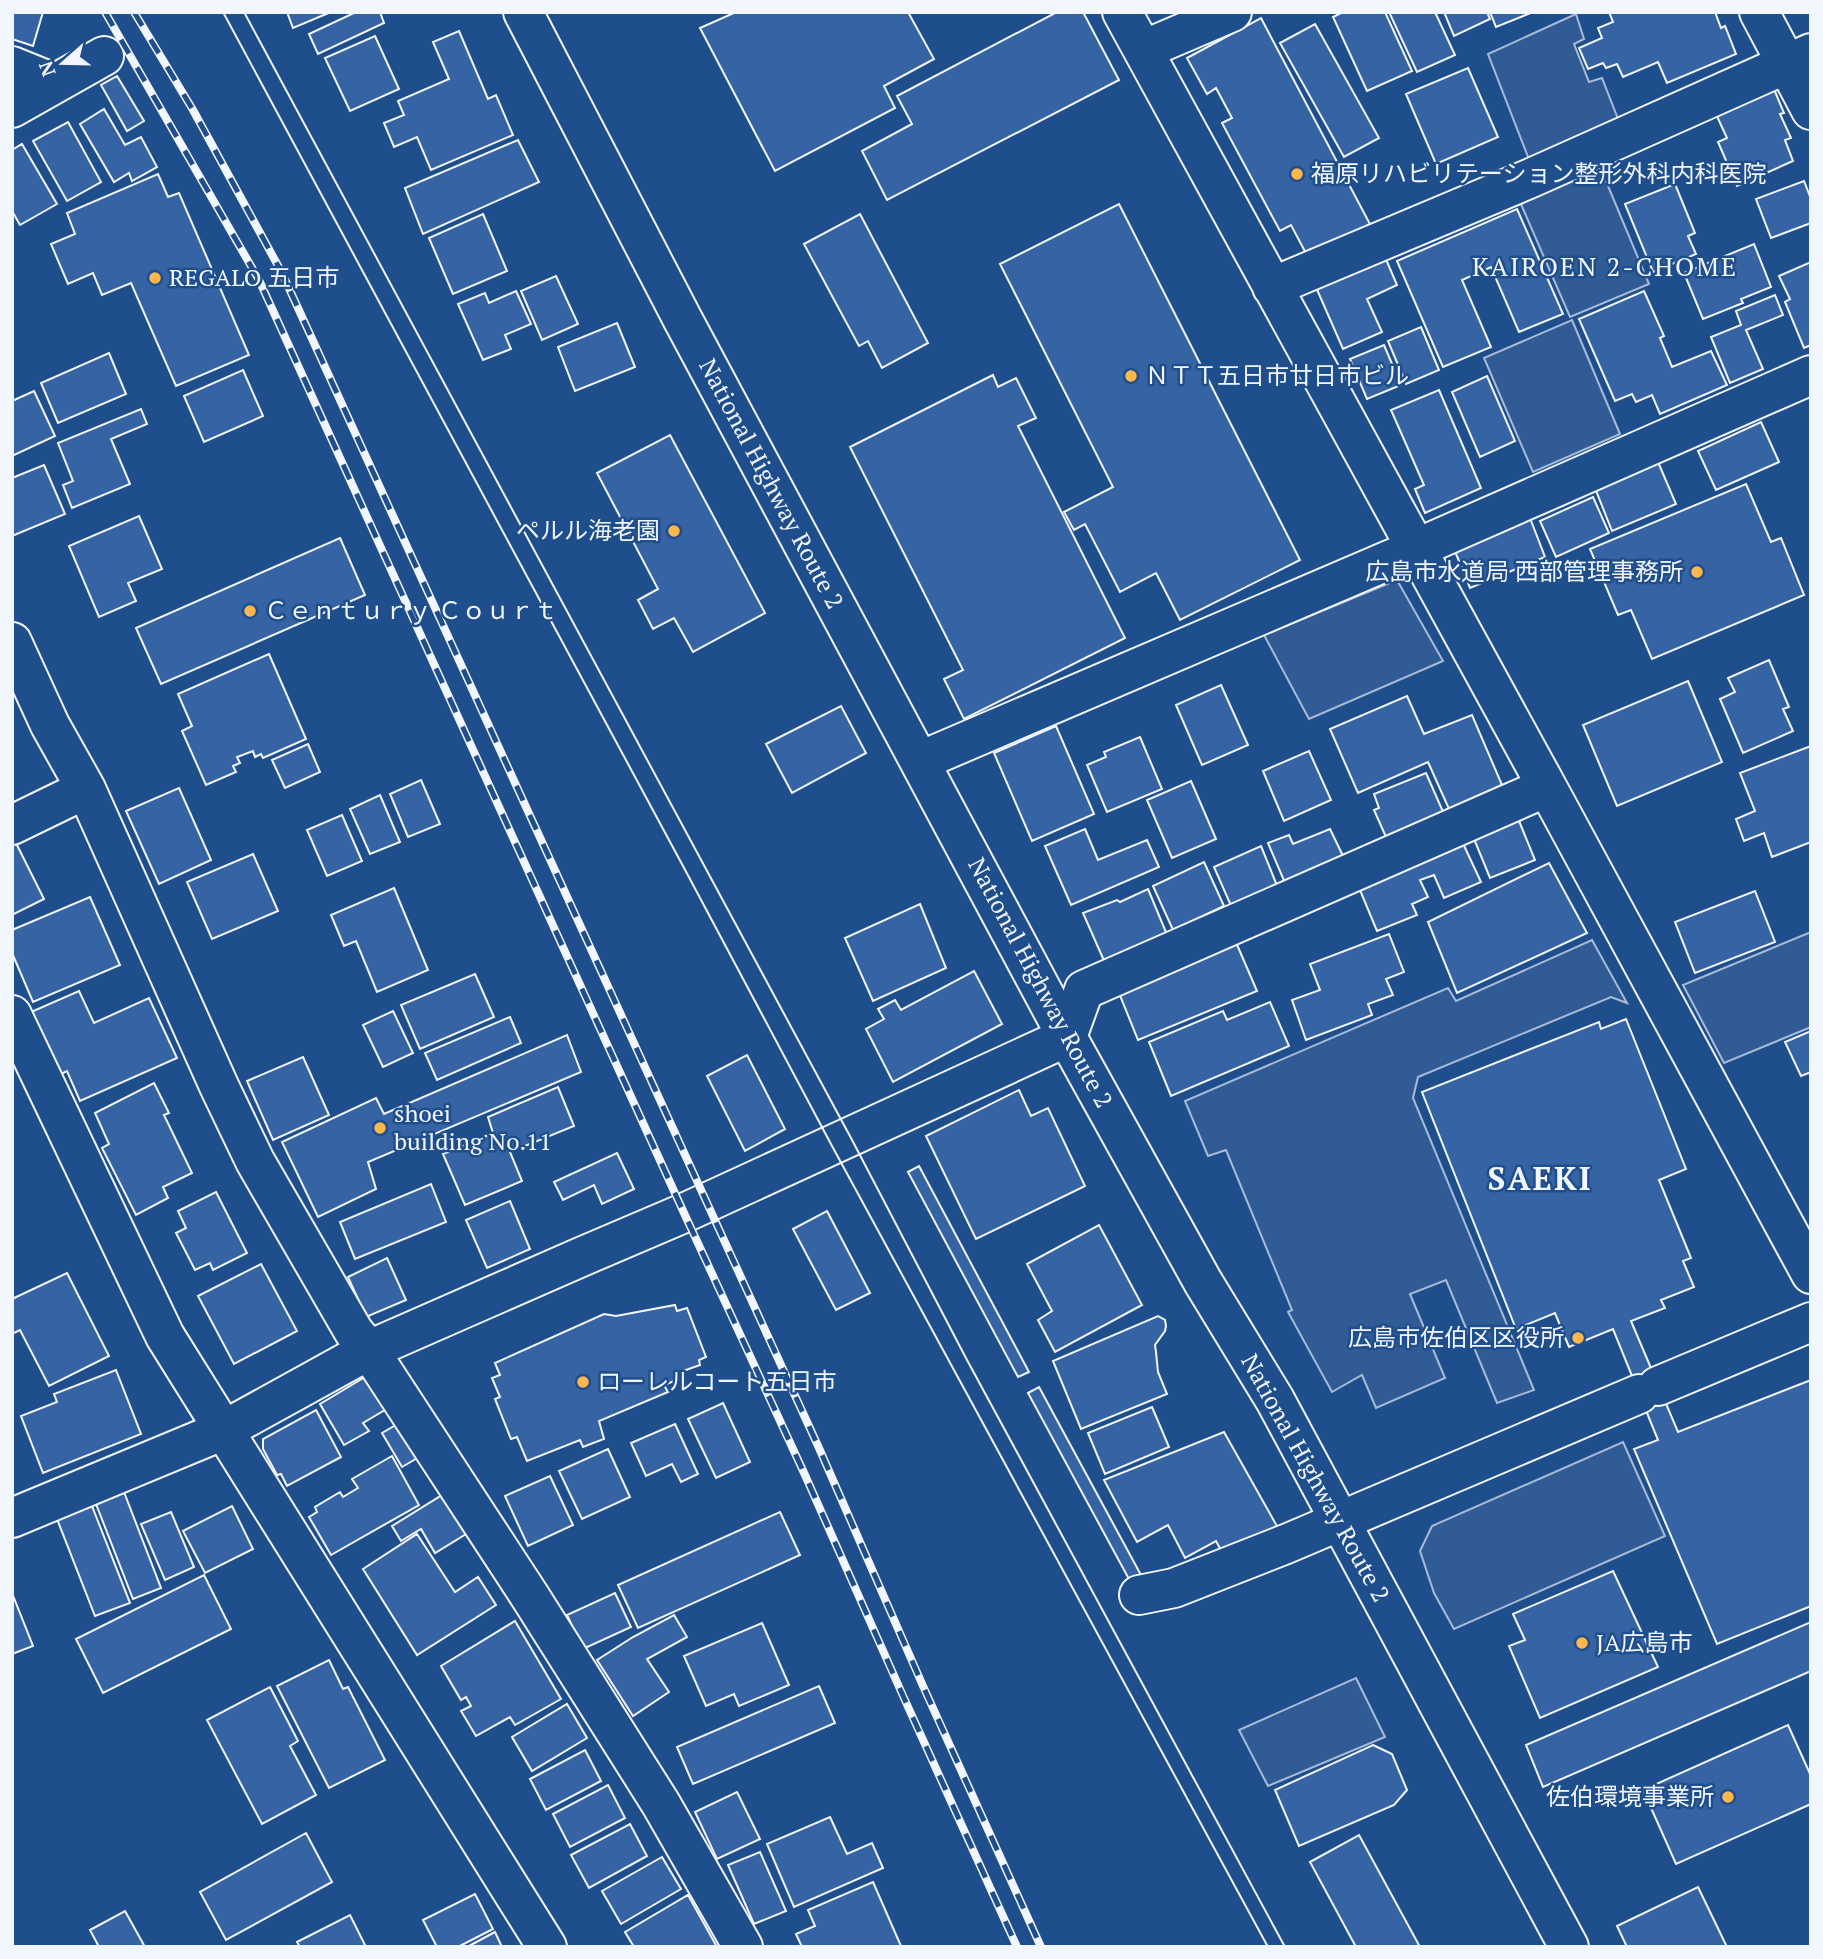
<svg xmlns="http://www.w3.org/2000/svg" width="1823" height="1959" font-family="'PT Serif','Noto Sans JP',serif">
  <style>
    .parking { fill: #305b95; stroke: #a8bbd7; stroke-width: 2 }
    .building { fill: #3563a3; stroke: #f2f6ff; stroke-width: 2 }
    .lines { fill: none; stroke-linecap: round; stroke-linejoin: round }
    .minor-casing { stroke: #f2f6ff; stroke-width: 42 }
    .highway-casing { stroke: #f2f6ff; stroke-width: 42 }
    .minor { stroke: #1f4e8c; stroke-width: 38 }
    .highway { stroke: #1f4e8c; stroke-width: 38 }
    .tram { stroke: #f2f6ff; stroke-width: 2 }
    .rail-casing { stroke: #f2f6ff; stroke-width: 8 }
    .rail { stroke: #1f4e8c; stroke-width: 5; stroke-dasharray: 16; stroke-linecap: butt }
    .poi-dot { fill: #ffb74d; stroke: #1f4e8c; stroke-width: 2.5 }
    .labels { text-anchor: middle; stroke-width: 5; stroke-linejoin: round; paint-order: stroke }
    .poi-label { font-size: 24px; fill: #f2f6ff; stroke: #1f4e8c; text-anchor: start }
    .street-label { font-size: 24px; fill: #f2f6ff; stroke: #1f4e8c }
    .neighbourhood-label { font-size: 26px; letter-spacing: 2px; fill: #f2f6ff; stroke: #1f4e8c }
    .district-label { font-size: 32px; font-weight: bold; letter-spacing: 2px; fill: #f2f6ff; stroke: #1f4e8c }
  </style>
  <rect width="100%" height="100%" fill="#1f4e8c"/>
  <path class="parking" d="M1576 14 1584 39 1574 44 1589 82 1602 78 1620 124 1530 162 1488 54Z
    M1598 162 1649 284 1570 317 1517 195Z
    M1572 320 1620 434 1533 472 1484 358Z
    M1397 580 1443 661 1309 719 1264 635Z
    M1811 932V1027L1724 1063 1683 985Z
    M1592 940 1627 1003 1611 997 1418 1077 1413 1098 1534 1390 1497 1403 1446 1280 1410 1294 1445 1378 1376 1408 1362 1375 1332 1392 1288 1312 1292 1310 1226 1150 1208 1156 1185 1101 1448 988 1456 1001Z
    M1623 1442 1665 1536 1454 1629 1434 1593 1420 1551 1432 1526Z
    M1356 1678 1385 1737 1268 1786 1239 1730Z"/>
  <path class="building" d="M12 12H43L33 46 12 39Z
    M287 12H331L293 28Z
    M356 12H380L384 23 318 54 309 34Z
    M736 12H908L934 59 884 86 895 108 775 171 700 28Z
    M1057 12H1083L1119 80 887 200 862 151 912 124 897 96Z
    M1343 12H1385L1412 71 1367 91 1333 17Z
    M1389 12H1435L1455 55 1417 72Z
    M1444 12H1487L1490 19 1454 36Z
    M1490 12H1533L1496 27Z
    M1609 12H1715L1721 28 1725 26 1736 54 1667 83 1658 62 1623 77 1617 64 1606 68 1603 63 1588 69 1579 48 1602 38 1598 28 1613 22Z
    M1261 18 1371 226 1309 259 1291 225 1280 231 1222 123 1232 118 1216 88 1207 94 1187 58Z
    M1315 24 1379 138 1344 157 1280 43Z
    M459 31 488 99 496 95 513 135 431 170 417 137 394 147 384 123 404 115 398 101 449 79 433 42Z
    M375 36 399 89 350 111 325 58Z
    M1468 68 1498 137 1436 164 1406 94Z
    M117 76 144 121 127 131 101 85Z
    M1773 87 1784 113 1780 114 1791 138 1785 140 1793 161 1737 186 1718 142 1727 138 1715 112Z
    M104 109 125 145 141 137 157 167 132 181 129 173 114 182 80 124Z
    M68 122 101 182 67 201 33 141Z
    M518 140 539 182 423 234 405 188Z
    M22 144 57 204 20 225 12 211V150Z
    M158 174 168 197 179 193 249 355 176 386 131 283 102 295 93 273 68 284 51 244 75 234 67 213Z
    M1804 181 1811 199V223L1771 238 1756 199Z
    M1675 184 1695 233 1688 236 1696 254 1653 272 1625 204Z
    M1119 204 1300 560 1180 620 1156 573 1120 592 1085 524 1074 530 1064 512 1113 487 1000 264Z
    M1517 209 1563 314 1519 332 1491 267 1462 280 1491 347 1443 367 1397 261Z
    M483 214 507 271 453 294 429 238Z
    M860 214 928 343 882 368 868 341 859 346 804 244Z
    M1754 244 1771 287 1741 299 1743 303 1703 319 1684 273Z
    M1385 257 1397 285 1367 299 1382 332 1343 349 1315 285Z
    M1811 262V345L1804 348 1785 302 1790 299 1779 276Z
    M556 276 578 324 542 340 521 291Z
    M516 291 531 324 505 335 511 349 483 360 458 304 485 293 489 303Z
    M1644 291 1664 336 1660 338 1672 367 1711 351 1727 385 1660 414 1652 395 1636 402 1632 394 1615 401 1579 319Z
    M1775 295 1783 315 1746 330 1763 369 1730 383 1711 337 1741 325 1736 311Z
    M617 323 635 367 575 391 558 347Z
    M1421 327 1439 370 1406 384 1388 341Z
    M1384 345 1401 385 1367 399 1350 359Z
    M109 353 126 394 58 423 41 383Z
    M243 370 263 416 204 442 184 396Z
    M993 375 998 387 1016 378 1036 418 1018 426 1125 638 964 719 944 679 963 670 850 447Z
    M1487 376 1515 441 1480 457 1452 392Z
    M1439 390 1481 488 1425 513 1415 489 1424 485 1391 410Z
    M34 391 55 436 12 456V401Z
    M141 409 147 424 111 439 130 484 72 508 63 485 73 481 58 443Z
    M1761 422 1779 462 1716 490 1698 451Z
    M670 435 765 613 693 652 674 618 653 629 638 600 658 589 597 473Z
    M1658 462 1676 504 1612 531 1595 488Z
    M44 465 65 514 12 536V478Z
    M1746 484 1771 542 1781 538 1804 595 1652 659 1631 610 1618 615 1590 549Z
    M1593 497 1609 533 1556 557 1540 521Z
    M139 516 162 569 128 583 136 601 99 617 69 546Z
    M1530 518 1545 557 1470 588 1454 549Z
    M340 538 365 595 161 684 136 628Z
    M269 654 306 739 263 758 261 754 255 757 253 751 237 757 240 763 233 766 236 772 206 785 182 731 192 726 178 694Z
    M1769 660 1789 707 1783 709 1793 731 1743 753 1720 699 1735 692 1728 678Z
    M1688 681 1722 762 1617 806 1583 725Z
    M1221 685 1248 745 1202 765 1176 705Z
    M1407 696 1424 734 1472 715 1502 785 1449 809 1428 762 1358 793 1330 729Z
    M841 706 866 753 792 793 766 744Z
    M1056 726 1094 814 1032 841 994 753Z
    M1140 737 1162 789 1107 812 1087 765 1106 757 1104 752Z
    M308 744 320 772 285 788 272 760Z
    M1811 746V842L1772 857 1764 833 1744 841 1736 819 1755 811 1740 773Z
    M1309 751 1331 800 1284 821 1263 771Z
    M1426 773 1444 814 1386 837 1374 810 1379 808 1374 794Z
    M421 780 440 824 408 837 390 794Z
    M1191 781 1216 839 1172 858 1147 800Z
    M179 788 211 860 159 884 126 811Z
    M380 795 400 842 370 854 350 809Z
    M342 815 362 861 327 876 307 830Z
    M1517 816 1535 860 1490 878 1472 834Z
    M1085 829 1098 860 1147 840 1159 867 1071 905 1045 846Z
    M1330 829 1344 858 1285 883 1268 843 1289 835 1293 844Z
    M1460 837 1481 882 1444 898 1434 875 1420 880 1428 897 1412 904 1417 915 1377 931 1357 883Z
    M14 839 44 899 12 915V840Z
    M1261 846 1278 888 1232 908 1214 867Z
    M253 854 278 911 212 939 187 882Z
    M1204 862 1224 906 1173 930 1153 886Z
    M1549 863 1587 933 1457 993 1428 922Z
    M394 888 428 970 377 992 356 941 344 946 331 915Z
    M1148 889 1168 937 1105 963 1083 913 1117 900 1120 902Z
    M1755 891 1775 942 1695 973 1675 922Z
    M90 897 120 965 33 1002 12 953V930Z
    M920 904 946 968 873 1001 845 938Z
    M1389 934 1404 972 1386 979 1393 995 1368 1004 1372 1015 1306 1040 1292 1000 1320 990 1310 964Z
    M1235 940 1257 991 1138 1040 1117 988Z
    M974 971 1002 1024 893 1082 866 1029 884 1019 878 1009 895 1000 901 1010Z
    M475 974 494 1017 420 1049 401 1005Z
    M79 991 94 1023 149 998 177 1058 80 1101 67 1071 59 1075 31 1012Z
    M1270 1002 1289 1046 1171 1096 1149 1042 1223 1011 1227 1020Z
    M393 1011 413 1053 383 1067 363 1025Z
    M510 1017 521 1043 437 1080 425 1053Z
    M1626 1019 1686 1169 1659 1180 1691 1258 1683 1261 1694 1287 1661 1300 1665 1308 1631 1321 1678 1432 1811 1380V1606L1717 1644 1634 1449 1658 1440 1613 1329 1569 1347 1555 1313 1516 1329 1422 1092 1599 1022 1601 1029Z
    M1811 1031V1072L1801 1076 1785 1042Z
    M567 1035 581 1072 368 1162 376 1189 318 1217 282 1142 376 1098 384 1114Z
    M747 1055 785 1129 745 1151 707 1076Z
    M303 1057 329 1115 273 1140 247 1081Z
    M154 1083 169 1113 164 1115 192 1173 163 1187 168 1198 136 1215 102 1148 109 1144 95 1113Z
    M558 1087 574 1126 510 1152 522 1181 465 1205 443 1154 493 1133 488 1117Z
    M1019 1090 1031 1116 1048 1108 1085 1186 976 1239 926 1136Z
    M617 1153 634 1189 602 1204 594 1185 563 1200 554 1182Z
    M919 1166 1029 1372 1018 1377 908 1172Z
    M431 1184 446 1222 355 1259 340 1222Z
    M216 1192 247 1253 213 1270 210 1263 195 1270 176 1233 186 1228 178 1211Z
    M510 1201 530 1249 487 1268 466 1220Z
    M827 1211 870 1293 836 1310 793 1229Z
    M1099 1225 1142 1305 1055 1352 1038 1320 1052 1311 1027 1264Z
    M387 1258 406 1300 366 1317 348 1277Z
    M261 1264 297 1331 234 1364 198 1296Z
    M261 1264 297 1331 234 1364 198 1296Z
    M67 1273 109 1356 49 1386 20 1330 12 1334V1299Z
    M675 1305 677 1311 687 1308 706 1357 699 1360 700 1365 680 1372 682 1378 664 1385 668 1392 599 1421 604 1439 583 1447 580 1440 527 1461 517 1437 511 1439 495 1399 500 1397 492 1378 500 1375 495 1363 604 1314 616 1316Z
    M1158 1316 1165 1320 1166 1326 1165 1331 1155 1345 1156 1352 1158 1372 1167 1394 1081 1429 1053 1361Z
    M116 1370 141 1434 43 1473 21 1416 57 1402 54 1394Z
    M370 1374 390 1407 363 1423 369 1431 344 1445 320 1404Z
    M1039 1387 1141 1575 1130 1581 1028 1393Z
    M723 1403 750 1462 716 1478 688 1419Z
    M1152 1407 1169 1447 1105 1474 1088 1433Z
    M316 1410 341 1457 287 1486 281 1474 277 1475 263 1449V1439Z
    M411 1416 431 1450 402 1467 382 1433Z
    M675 1424 698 1474 681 1482 672 1464 646 1476 631 1443Z
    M1224 1432 1278 1528 1224 1556 1216 1541 1185 1558 1168 1525 1137 1542 1104 1480Z
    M608 1449 630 1497 582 1519 559 1471Z
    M392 1456 419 1505 331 1555 309 1517 317 1512 315 1507 340 1492 343 1497 358 1488 352 1479Z
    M550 1476 573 1525 528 1546 505 1496Z
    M124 1492 161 1588 133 1599 96 1504Z
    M447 1492 471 1531 435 1553 421 1529 401 1541 392 1526Z
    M92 1506 130 1603 95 1616 57 1519Z
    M232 1506 253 1549 205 1573 183 1531Z
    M171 1512 194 1567 165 1580 141 1524Z
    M780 1512 800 1555 638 1628 618 1585Z
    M417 1534 455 1592 478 1577 496 1605 417 1655 363 1569Z
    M1613 1571 1658 1667 1540 1718 1509 1646 1525 1640 1513 1614Z
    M204 1575 231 1629 103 1693 76 1639Z
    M12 1593 33 1646 12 1654Z
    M615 1593 631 1627 583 1649 567 1615Z
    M674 1615 687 1637 647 1659 669 1692 633 1716 597 1660 633 1637Z
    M515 1621 561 1699 515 1725 510 1717 476 1736 461 1711 471 1706 466 1697 461 1700 441 1666Z
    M1811 1622V1671L1543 1787 1526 1745Z
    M762 1623 789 1685 739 1706 734 1694 706 1706 684 1656Z
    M329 1660 343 1689 348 1687 385 1760 329 1788 277 1686Z
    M819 1686 835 1723 693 1784 677 1747Z
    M270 1687 298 1741 290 1746 316 1795 262 1824 207 1720Z
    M567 1704 587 1738 532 1771 512 1737Z
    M1788 1725 1811 1776V1804L1676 1864 1643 1790Z
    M1373 1745 1392 1754 1407 1790 1394 1805 1299 1846 1275 1790Z
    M585 1750 601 1781 546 1810 530 1779Z
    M608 1785 625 1818 570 1847 553 1814Z
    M737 1792 760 1839 717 1859 695 1812Z
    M830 1817 847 1854 872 1843 883 1868 794 1907 767 1844Z
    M630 1824 647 1856 589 1888 571 1855Z
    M306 1833 332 1882 226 1940 200 1892Z
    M1359 1835 1420 1947H1356L1310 1862Z
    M760 1852 786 1911 754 1924 728 1865Z
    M662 1857 681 1889 621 1924 602 1891Z
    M873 1882 901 1946 802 1947 796 1934 815 1926 808 1910Z
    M1698 1887 1727 1947H1627L1617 1926Z
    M475 1894 493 1929 458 1947H437L423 1920Z
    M688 1895 717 1947H634L625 1932Z
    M125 1911 145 1947H99L90 1930Z
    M350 1915 366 1947H300L297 1942Z
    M495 1932 502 1947H467Z"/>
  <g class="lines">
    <defs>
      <path id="minor" d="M1122 12 1547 787 1811 1274
        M1759 12 1811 110
        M1143 50 1232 12
        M12 66 54 83
        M12 108 104 56
        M1272 287 1531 178 1811 53
        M12 642 50 725 86 789 219 1086 255 1161 354 1332 369 1350 531 1598 661 1804 743 1947
        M920 761 1415 549 1811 375
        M12 825 86 789
        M12 1015 165 1336 547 1947
        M1658 1386 1811 1322
        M12 1518 224 1430 369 1350 581 1257 684 1213 1067 1037 1084 990 1547 787
        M1139 1595 1174 1588 1286 1544 1639 1394"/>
      <path id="highway" d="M523 12 683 320 1067 1037 1203 1282 1275 1400 1569 1947"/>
    </defs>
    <use href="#minor" class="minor-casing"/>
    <use href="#highway" class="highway-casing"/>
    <use href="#minor" class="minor"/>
    <use href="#highway" class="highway"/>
    <path class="tram" d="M223 12 683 866 832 1146 1268 1947
      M244 12 851 1138 967 1360 1285 1947"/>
    <defs>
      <path id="rail" d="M105 12 259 280 684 1213 805 1475 904 1698 1017 1947
        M134 12 193 110 282 273 819 1448 923 1686 1041 1947"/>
    </defs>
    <use href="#rail" class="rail-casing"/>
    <use href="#rail" class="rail"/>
  </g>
  <g class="poi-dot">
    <circle cx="1297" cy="174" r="7"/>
    <circle cx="155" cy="278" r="7"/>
    <circle cx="1131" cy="376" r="7"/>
    <circle cx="674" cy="531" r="7"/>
    <circle cx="1697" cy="572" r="7"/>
    <circle cx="250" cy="611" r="7"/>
    <circle cx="380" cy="1128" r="7"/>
    <circle cx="1578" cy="1338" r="7"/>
    <circle cx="583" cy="1382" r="7"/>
    <circle cx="1582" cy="1643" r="7"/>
    <circle cx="1728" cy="1797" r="7"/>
  </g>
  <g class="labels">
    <g class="poi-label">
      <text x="1311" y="182">福原リハビリテーション整形外科内科医院</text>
      <text x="169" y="286">REGALO 五日市</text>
      <text x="1145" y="384">ＮＴＴ五日市廿日市ビル</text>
      <text x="660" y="539" text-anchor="end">ペルル海老園</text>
      <text x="1683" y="580" text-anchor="end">広島市水道局 西部管理事務所</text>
      <text x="264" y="619">Ｃｅｎｔｕｒｙ Ｃｏｕｒｔ</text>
      <text x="394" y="1122">shoei<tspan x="394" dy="28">building No.11</tspan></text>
      <text x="1564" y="1346" text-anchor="end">広島市佐伯区区役所</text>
      <text x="597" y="1390">ローレルコート五日市</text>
      <text x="1596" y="1651">JA広島市</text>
      <text x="1714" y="1805" text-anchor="end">佐伯環境事業所</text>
    </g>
    <g class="street-label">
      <text transform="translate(771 484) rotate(62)" y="8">National Highway Route 2</text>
      <text transform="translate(1040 983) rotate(62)" y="8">National Highway Route 2</text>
      <text transform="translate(1315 1478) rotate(61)" y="8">National Highway Route 2</text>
    </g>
    <g class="neighbourhood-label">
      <text x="1605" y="276">KAIROEN 2-CHOME</text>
    </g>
    <g class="district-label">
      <text x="1540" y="1190">SAEKI</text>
    </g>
  </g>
  <rect width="1823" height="1959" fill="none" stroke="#f2f6ff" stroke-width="28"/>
  <g transform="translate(63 63) rotate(250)" stroke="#1f4e8c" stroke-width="5" paint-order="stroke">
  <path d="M0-5L12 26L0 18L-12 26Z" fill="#f2f6ff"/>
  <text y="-10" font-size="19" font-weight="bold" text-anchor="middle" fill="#f2f6ff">N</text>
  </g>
</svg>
